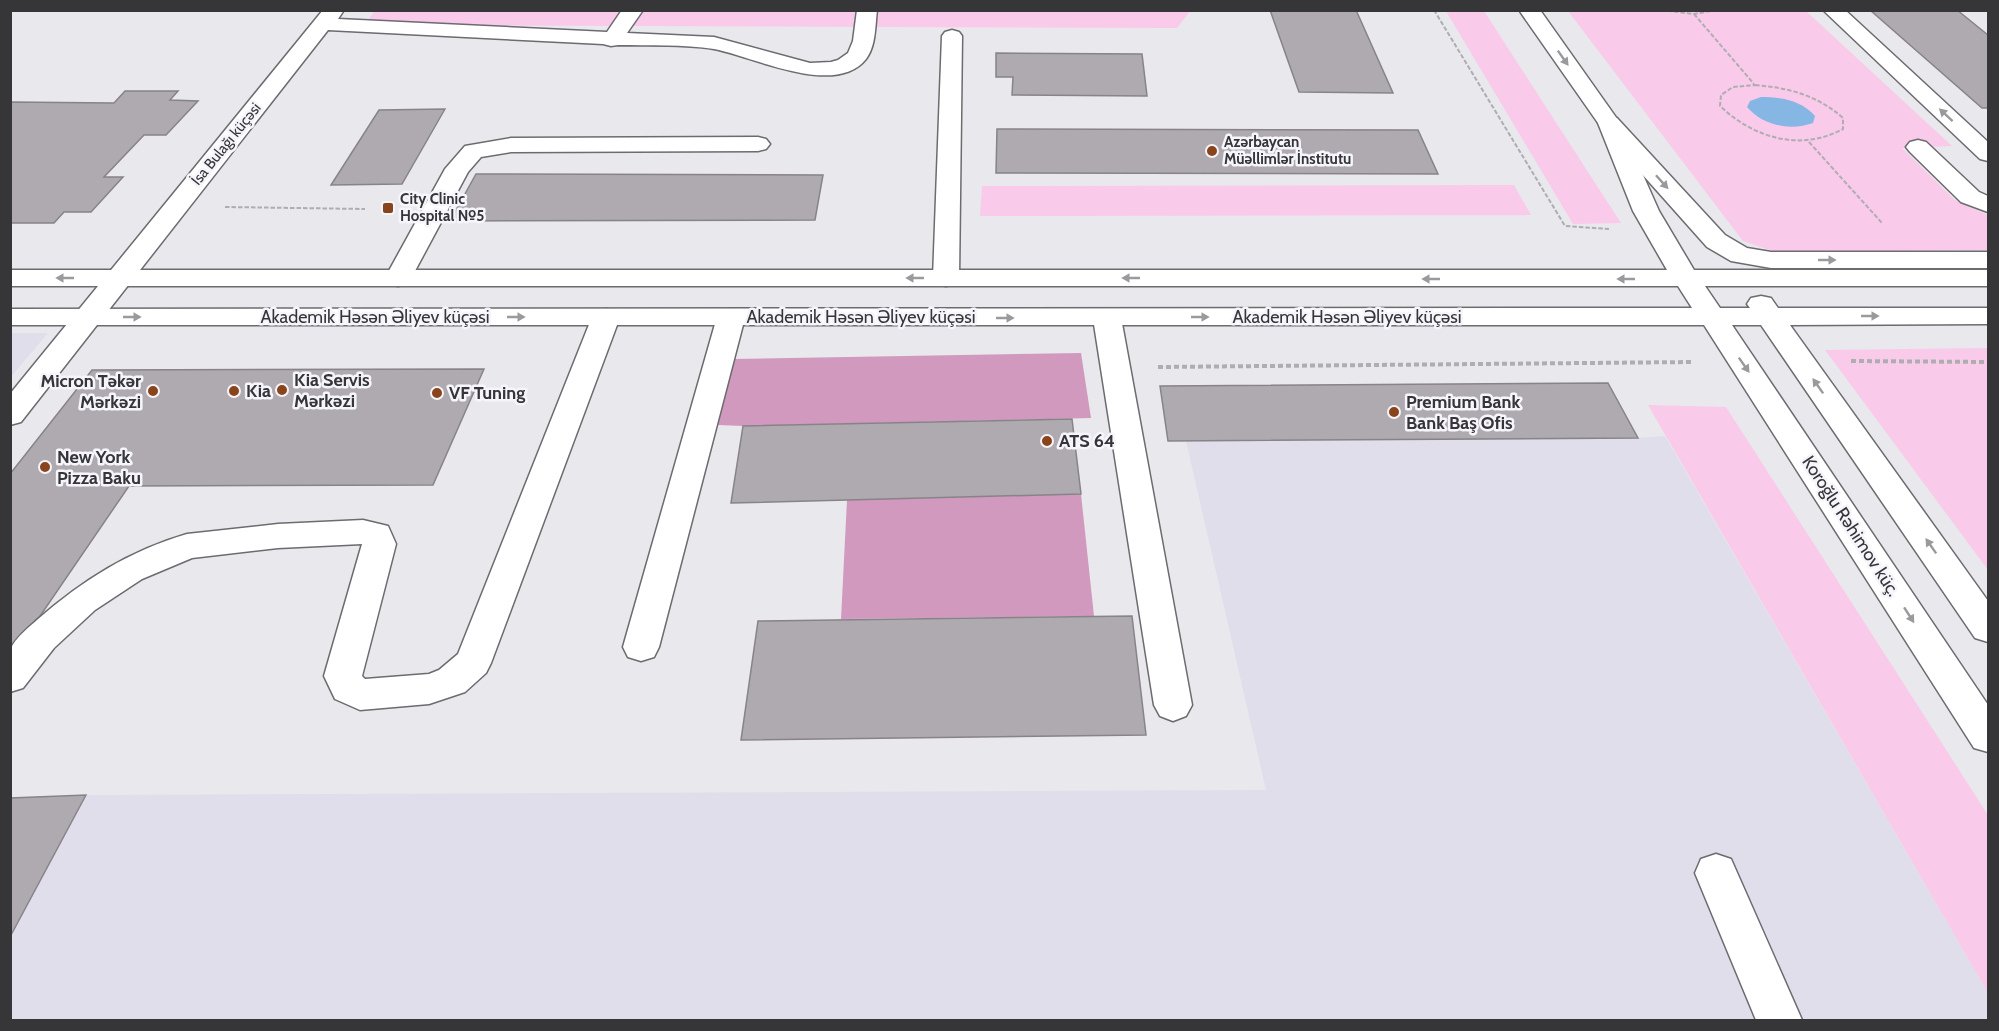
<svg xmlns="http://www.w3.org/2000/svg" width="1999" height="1031" font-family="Cabin,sans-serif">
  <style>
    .built { fill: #e0deeb }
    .green { fill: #f9cae9 }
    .forest { fill: #d199be }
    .water { fill: #86b6e4 }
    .building { fill: #aeaaaf; stroke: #878388; stroke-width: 1.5 }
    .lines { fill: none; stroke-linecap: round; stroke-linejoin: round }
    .minor-casing { stroke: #6b6b70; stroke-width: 3 }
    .major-casing { stroke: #6b6b70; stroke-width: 3 }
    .path-far1 { stroke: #aeaeb2; stroke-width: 2; stroke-dasharray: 4.5 2; stroke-linecap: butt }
    .path { stroke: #aeaeb2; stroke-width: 4; stroke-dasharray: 5 3; stroke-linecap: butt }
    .minor { fill: #fff; fill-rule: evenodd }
    .major { fill: #fff; fill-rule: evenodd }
    .oneway { fill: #9a9a9c }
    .poi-dot { fill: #89441b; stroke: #f6f5fb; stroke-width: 2 }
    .labels { text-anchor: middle; stroke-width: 5; stroke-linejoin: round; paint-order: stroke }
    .far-poi-label { font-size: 15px; font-weight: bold; fill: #363638; stroke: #f6f5fb; text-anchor: start }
    .far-street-label { font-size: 15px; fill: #363638; stroke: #f6f5fb }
    .street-label { font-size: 18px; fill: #363638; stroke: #f6f5fb }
    .poi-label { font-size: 18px; font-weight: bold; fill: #363638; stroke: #f6f5fb; text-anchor: start }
  </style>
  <rect width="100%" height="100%" fill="#e9e8ed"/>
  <path class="built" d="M11 333H48L11 377Z
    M1665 436 1988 993V1020H11V937L86 795 1266 790 1186 441 1638 438Z"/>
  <path class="green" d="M375 10 1190 11 1177 28 365 25Z
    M1446 11H1484L1621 223 1573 224Z
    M1568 11H1806L1952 146 1902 148 1955 200 1988 215V250L1776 252 1743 241Z
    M1514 185 1531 215 980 216 982 186Z
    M1988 348V570L1825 350Z
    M1648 405 1726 407 1988 815V993Z"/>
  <path class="forest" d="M1081 353 1091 418 743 426 718 425 733 359Z
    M1081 494 1094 616 841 619 847 500Z"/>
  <path class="water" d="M1761 97C1781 97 1801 100 1815 116L1813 123C1791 131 1763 126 1747 107L1750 101Z"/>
  <path class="building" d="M1270 10H1356L1393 93 1299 92Z
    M1870 10H1957L1988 35V108H1982Z
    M996 53 1142 54 1147 96 1012 95 1013 77H996Z
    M125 91H178L170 100 198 101 166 135H144L104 177H123L91 212H64L54 223H10V102L114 103Z
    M445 109 402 184 331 185 379 110Z
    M997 129 1418 130 1438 174 996 173Z
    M476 174 823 175 815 220 450 221Z
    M484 369 433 485 129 486 10 660V474L92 370Z
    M1608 383 1638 438 1168 441 1160 386Z
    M1072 419 1081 494 731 503 743 426Z
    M1132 616 1146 735 741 740 758 621Z
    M86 795 10 937V798Z"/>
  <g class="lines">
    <defs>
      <path id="minor" d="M323 10H344L338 19 607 32 622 10H643L627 33 714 37 810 63 831 62 838 60 848 53 853 41 857 10H877C875 26 876 46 866 59 835 98 752 56 714 49 683 44 649 46 618 45L611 46 603 44 328 30 21 422 10 425V394Z
        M1823 10H1845L1988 142V161L1980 159Z
        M952 30 959 32 962 36 959 278 956 284 946 286 936 284 933 278 942 36 945 32Z
        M1609 116 1617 118 1725 235 1747 248 1771 252H1988V268H1771L1731 261 1707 247 1601 128 1598 123 1601 118Z
        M758 137 766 139 770 144 766 149 758 151 511 152 481 157 468 172 408 284 398 286 388 284 385 278 445 169 465 146 511 138Z
        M1918 140 1926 142 1979 192 1988 196V212L1961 202 1910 152 1906 147 1910 142Z
        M606 309 616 311 620 317 491 663 486 673 465 692 429 704 360 710 335 699 324 676 362 544 278 548 192 558 142 579 95 610 54 648 23 688 10 692C10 680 7 662 10 651 13 640 29 627 37 620 83 580 129 551 187 534L278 524 363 520 388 526 396 544 362 676 365 679 429 674 439 670 458 654 592 317 596 311Z
        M731 309 741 311 745 317 659 647 654 657 641 661 628 657 623 647 717 317 721 311Z
        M1107 309 1117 312 1121 318 1192 705 1186 716 1173 721 1160 716 1154 705 1093 318 1097 312Z
        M1716 854 1731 859 1802 1020H1756L1695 873 1701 859Z"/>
      <path id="major" d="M1519 10H1540L1620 123 1659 211 1694 270H1988V286H1705L1720 308H1750L1747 304 1751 298 1761 296 1771 298 1778 308H1988V324L1790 325 1988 601V642L1975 638 1761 325H1732L1988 705V752L1974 748 1704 325H10V309L1692 308 1678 286H10V270H1667L1633 211 1598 123Z"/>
    </defs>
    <use href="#minor" class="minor-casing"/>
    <use href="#major" class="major-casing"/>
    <path class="path-far1" d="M1434 10 1565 226 1609 229
      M1661 10 1694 14 1716 10
      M1694 14 1754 84
      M1755 85C1789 88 1817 95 1843 118V129C1800 152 1754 138 1720 106L1721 95 1733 87Z
      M1809 142 1882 223
      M225 207 365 209"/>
    <path class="path" d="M1851 361 1988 362
      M1158 367 1692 362"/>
    <use href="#minor" class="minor"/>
    <use href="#major" class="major"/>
  </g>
  <defs><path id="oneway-solid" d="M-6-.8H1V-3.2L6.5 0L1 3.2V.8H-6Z" transform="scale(1.5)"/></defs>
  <g class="oneway">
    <use href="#oneway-solid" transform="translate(1563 58) rotate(55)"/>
    <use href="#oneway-solid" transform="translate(1946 115) rotate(-137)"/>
    <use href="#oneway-solid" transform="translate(1662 182) rotate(48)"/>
    <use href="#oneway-solid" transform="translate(1827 260)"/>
    <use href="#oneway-solid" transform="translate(65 278) rotate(180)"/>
    <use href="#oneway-solid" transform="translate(915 278) rotate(-180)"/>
    <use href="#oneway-solid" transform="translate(1131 278) rotate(-180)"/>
    <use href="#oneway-solid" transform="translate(1431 279) rotate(-180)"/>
    <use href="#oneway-solid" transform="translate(1626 279) rotate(-180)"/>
    <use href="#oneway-solid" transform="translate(1870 316)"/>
    <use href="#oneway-solid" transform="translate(132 317)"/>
    <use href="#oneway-solid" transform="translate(516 317)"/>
    <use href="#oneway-solid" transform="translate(1200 317)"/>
    <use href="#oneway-solid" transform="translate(1005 318)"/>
    <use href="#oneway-solid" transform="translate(1744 365) rotate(55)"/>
    <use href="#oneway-solid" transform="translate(1818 386) rotate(-125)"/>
    <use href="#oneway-solid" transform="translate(1931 546) rotate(-125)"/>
    <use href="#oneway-solid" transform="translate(1909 615) rotate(57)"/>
  </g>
  <g class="poi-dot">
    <circle cx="1212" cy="151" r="6"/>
    <rect x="382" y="202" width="12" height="12" rx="3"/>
    <circle cx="282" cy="390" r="6"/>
    <circle cx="153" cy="391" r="6"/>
    <circle cx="234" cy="391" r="6"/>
    <circle cx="437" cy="393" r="6"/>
    <circle cx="1394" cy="412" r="6"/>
    <circle cx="1047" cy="441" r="6"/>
    <circle cx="45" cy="467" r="6"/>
  </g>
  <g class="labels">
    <g class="far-poi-label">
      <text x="1224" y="147">Azərbaycan<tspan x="1224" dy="17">Müəllimlər İnstitutu</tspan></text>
      <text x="400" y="204">City Clinic<tspan x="400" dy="17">Hospital №5</tspan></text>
    </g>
    <g class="far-street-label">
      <text transform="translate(226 144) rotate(-51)" y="5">İsa Bulağı küçəsi</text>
    </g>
    <g class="street-label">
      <text x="375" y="323">Akademik Həsən Əliyev küçəsi</text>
      <text x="861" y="323">Akademik Həsən Əliyev küçəsi</text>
      <text x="1347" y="323">Akademik Həsən Əliyev küçəsi</text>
      <text transform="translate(1851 526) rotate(57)" y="6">Koroğlu Rəhimov küç.</text>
    </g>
    <g class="poi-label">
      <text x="294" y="386">Kia Servis<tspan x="294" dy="21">Mərkəzi</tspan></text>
      <text x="141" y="387" text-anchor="end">Micron Təkər<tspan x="141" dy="21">Mərkəzi</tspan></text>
      <text x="246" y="397">Kia</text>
      <text x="449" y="399">VF Tuning</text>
      <text x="1406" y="408">Premium Bank<tspan x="1406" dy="21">Bank Baş Ofis</tspan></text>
      <text x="1059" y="447">ATS 64</text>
      <text x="57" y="463">New York<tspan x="57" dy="21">Pizza Baku</tspan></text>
    </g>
  </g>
  <rect width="1999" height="1031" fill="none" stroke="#363638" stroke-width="24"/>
</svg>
